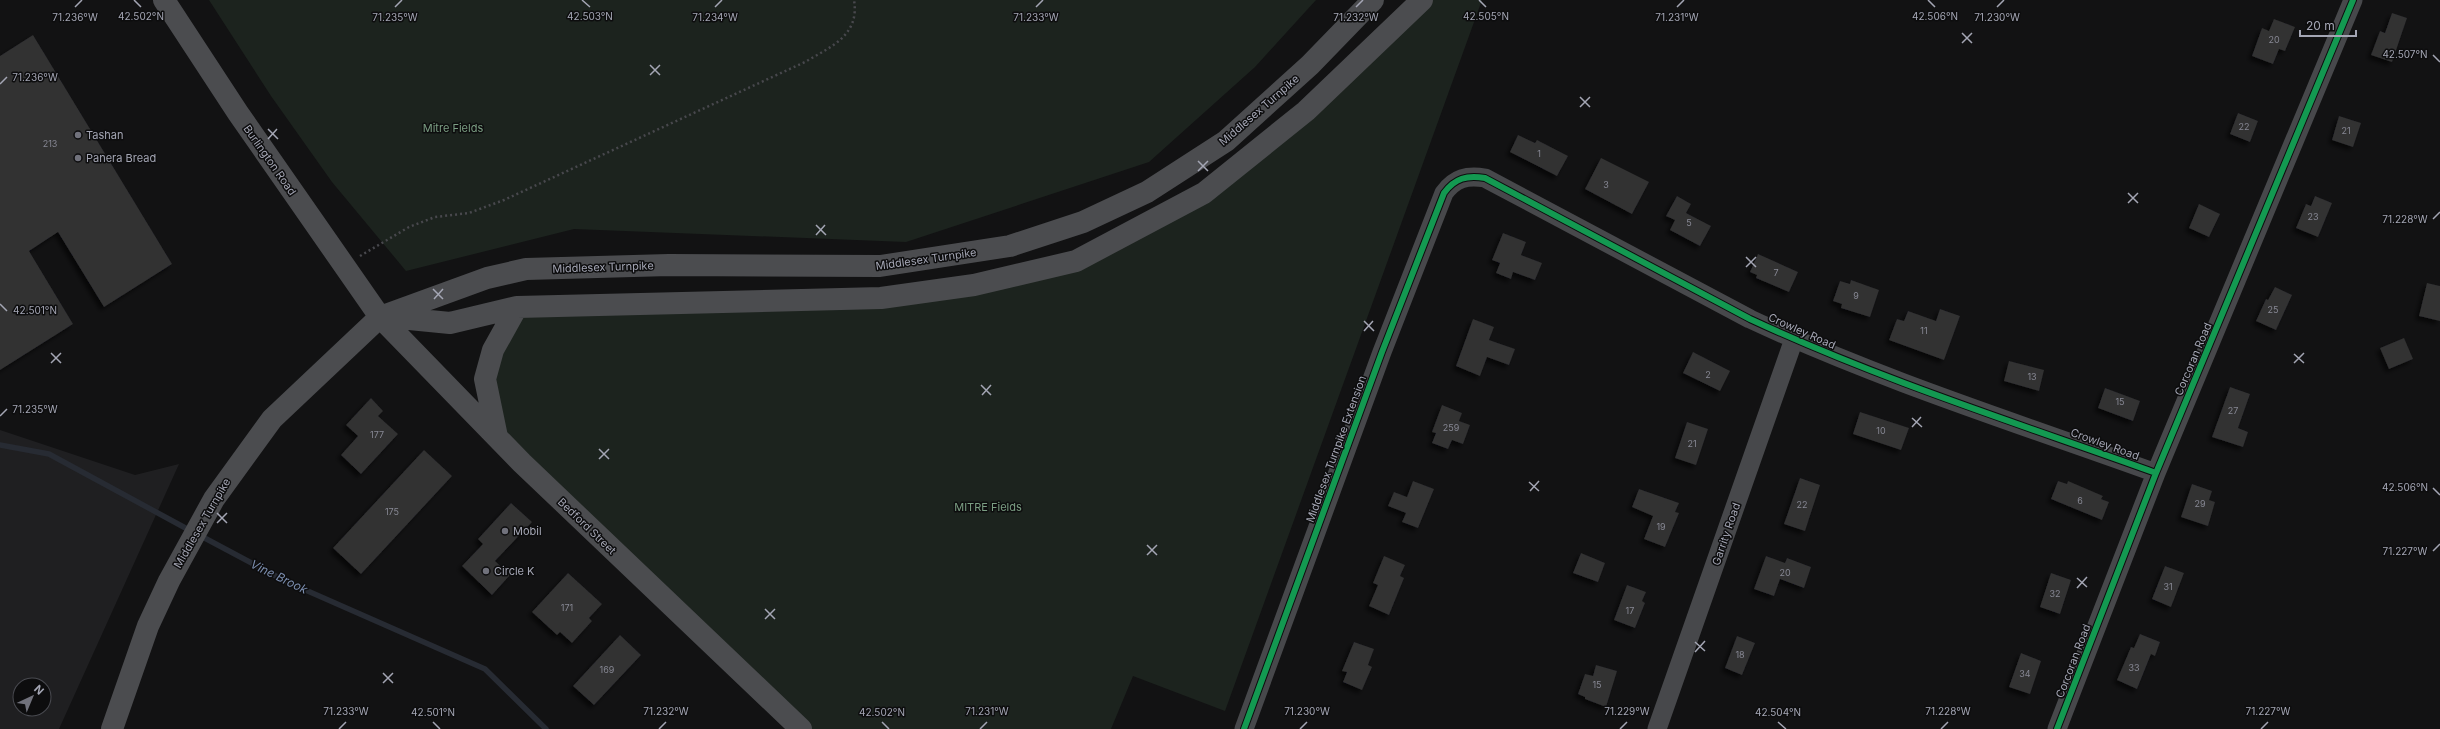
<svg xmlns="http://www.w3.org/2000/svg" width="2440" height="729" font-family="Inter,sans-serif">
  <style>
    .built { fill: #1f1f21; fill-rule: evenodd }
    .green { fill: #1c231e }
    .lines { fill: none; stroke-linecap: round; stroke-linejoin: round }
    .stream { stroke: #272b33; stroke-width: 5.5 }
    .building { fill: #303032; filter: url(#shadow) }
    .path { stroke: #48484d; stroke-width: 2.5; stroke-dasharray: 2 3; stroke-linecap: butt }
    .minor { stroke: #47484b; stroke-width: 19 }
    .secondary { stroke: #4b4c4f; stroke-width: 22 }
    .cycleway-casing { stroke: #0d0d0e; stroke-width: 8 }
    .cycleway { stroke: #139951; stroke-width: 6 }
    .ticks { fill: none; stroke: #a4a6b4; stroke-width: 1.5 }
    .poi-dot { fill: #71727c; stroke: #0d0d0e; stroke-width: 1.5 }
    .labels { text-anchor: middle; stroke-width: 3; stroke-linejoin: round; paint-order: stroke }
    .number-label { font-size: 9px; fill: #878894 }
    .street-label { font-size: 11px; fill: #a4a6b4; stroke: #0d0d0e }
    .park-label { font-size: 11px; fill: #7b9e83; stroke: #0d0d0e }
    .poi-label { font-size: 11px; fill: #a4a6b4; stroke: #0d0d0e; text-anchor: start }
    .water-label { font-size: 12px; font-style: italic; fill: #7b8dae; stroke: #0d0d0e }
    .ticks-label { font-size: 10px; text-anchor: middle; fill: #a4a6b4; stroke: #0d0d0e; stroke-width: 3; stroke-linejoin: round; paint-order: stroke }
  </style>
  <defs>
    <filter id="shadow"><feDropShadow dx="-3.5" dy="3.5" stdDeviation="2" flood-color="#0009"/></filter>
  </defs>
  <rect width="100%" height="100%" fill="#121213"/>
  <path class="built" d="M0 430 135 475 179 464 59 729H0ZM20 685H44V709H20Z"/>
  <path class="green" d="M209 0H1316L1255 67 1149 162 906 242 574 229 406 271 332 182 271 96Z
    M1422 0H1482L1225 711 1133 676 1111 729H801L497 439 493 350 517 307 881 298 1076 261 1204 193Z"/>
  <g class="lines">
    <path class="stream" d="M0 445 49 454 191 531
      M199 535 285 581 485 669 546 729"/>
  </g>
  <path class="building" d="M2392 13 2407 18 2392 62 2371 55 2380 31 2385 33Z
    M2274 19 2295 27 2285 51 2279 49 2273 64 2252 56 2262 28 2269 31Z
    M33 35 172 264 104 307 58 232 29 251 73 324 0 370V56Z
    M2238 113 2258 121 2250 142 2230 134Z
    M2339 116 2361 123 2353 147 2332 140Z
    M1518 135 1535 143 1537 140 1568 156 1557 176 1510 152Z
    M1601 158 1649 182 1632 214 1585 189Z
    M1677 196 1691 204 1686 213 1711 226 1700 246 1670 230 1675 220 1666 216Z
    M2315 196 2332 203 2318 237 2296 228 2306 204 2311 206Z
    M2199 204 2220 214 2209 237 2189 228Z
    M1503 233 1526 242 1521 255 1542 263 1535 280 1513 272 1511 279 1496 273 1500 263 1492 260Z
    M1758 254 1798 272 1789 292 1756 278 1757 275 1750 272Z
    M1851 280 1879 290 1870 317 1841 308 1842 304 1833 301 1840 281 1850 284Z
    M2427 283 2440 286V321L2419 316Z
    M2275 287 2292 295 2276 330 2256 321 2266 299 2268 300Z
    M1940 309 1960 316 1944 360 1889 340 1897 319 1904 321 1908 311 1936 321Z
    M1473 319 1494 327 1489 340 1515 349 1509 365 1487 357 1480 376 1456 366Z
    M2404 338 2413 359 2389 369 2380 348Z
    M1693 352 1730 371 1720 391 1683 373Z
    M2009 361 2044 370 2039 391 2004 381Z
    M2230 387 2250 394 2238 428 2248 432 2243 447 2212 437Z
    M2105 388 2140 401 2133 421 2098 408Z
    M371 398 383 411 378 416 398 434 361 474 341 455 358 436 346 425Z
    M1442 405 1462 413 1459 421 1470 425 1463 444 1452 440 1448 449 1432 443 1436 433 1432 432Z
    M1860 412 1909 428 1901 450 1853 434Z
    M1687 422 1708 429 1696 465 1675 458Z
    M424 450 452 476 361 574 333 548Z
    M1800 478 1820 485 1805 531 1784 524Z
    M1413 481 1434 489 1418 528 1402 522 1406 513 1388 506 1394 492 1407 497Z
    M2058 481 2067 484 2068 481 2103 496 2101 499 2109 502 2102 520 2051 499Z
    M2192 484 2212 491 2209 500 2215 502 2208 526 2181 517Z
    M1639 489 1679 503 1675 512 1679 513 1665 547 1644 539 1653 516 1632 507Z
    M511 503 532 522 495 561 510 575 492 595 462 566 483 544 478 539Z
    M1581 553 1605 563 1598 582 1573 573Z
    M1384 556 1405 565 1400 576 1404 578 1389 615 1369 606 1378 585 1373 583Z
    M1766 556 1785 563 1787 558 1811 567 1804 588 1780 579 1774 596 1754 589Z
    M2165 566 2184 573 2171 607 2152 599Z
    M568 573 602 604 589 618 592 621 572 643 560 632 557 635 532 612Z
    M2051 573 2071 580 2060 614 2040 607Z
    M1627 585 1646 592 1642 601 1645 603 1635 628 1614 620Z
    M2140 634 2160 642 2155 656 2151 654 2137 689 2117 680 2131 647 2134 648Z
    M620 635 641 655 594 705 573 686Z
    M1737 636 1755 643 1742 675 1725 668Z
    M1354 642 1374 649 1368 665 1372 667 1362 690 1343 682 1347 672 1342 671Z
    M2021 653 2041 661 2030 694 2009 687Z
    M1596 665 1617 671 1606 707 1585 699V697L1578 694 1585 674 1593 676Z"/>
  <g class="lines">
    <path class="path" d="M360 256 409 227 435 217 469 213 504 200 805 62C830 47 860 36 854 0"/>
    <path class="minor" d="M1244 729 1382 352 1444 193C1455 178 1467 175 1485 178L1750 319C1881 380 2020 424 2156 473
      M1657 729 1794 339
      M2057 729 2156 473 2353 0"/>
    <path class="secondary" d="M164 0 238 113 380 317 522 463 801 729
      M389 317 450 323 517 307 881 298 974 285 1076 261 1204 193 1306 111 1422 0
      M497 437 485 379 493 350 517 307
      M112 729 148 626 169 581 214 499 272 419 380 317 487 278 526 269 669 265 880 266 1010 246 1083 222 1147 192 1226 141 1310 65 1373 0"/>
    <defs>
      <path id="cycleway" d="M1244 729 1382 352 1444 193C1455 178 1467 175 1485 178L1750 319C1881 380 2020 424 2156 473
        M2057 729 2156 473 2353 0"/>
    </defs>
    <use href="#cycleway" class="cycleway-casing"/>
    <use href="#cycleway" class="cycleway"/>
  </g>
  <path class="ticks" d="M134 0 141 7M582 0 590 7M1479 0 1486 7M1928 0 1935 7M75 7 82 0M395 7 402 0M715 7 722 0M1036 7 1043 0M1356 7 1363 0M1677 7 1684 0M1997 7 2004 0M1962 33 1972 43M1962 43 1972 33M2433 55 2440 62M650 65 660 75M650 75 660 65M0 84 7 77M1580 97 1590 107M1580 107 1590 97M268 129 278 139M268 139 277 129M1198 161 1208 171M1198 171 1208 161M2128 193 2138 203M2128 203 2138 193M2433 219 2440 212M816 225 826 235M816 235 825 225M1746 257 1756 267M1746 267 1756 257M433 289 443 299M434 299 443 289M0 304 7 311M1364 321 1374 331M1364 331 1373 321M51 353 61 363M2294 354 2304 363M51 363 61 353M2294 363 2304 353M981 385 991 395M982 395 991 385M0 416 7 409M1912 418 1922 427M1912 427 1921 417M599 449 609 459M599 459 609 449M1529 482 1539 491M2433 488 2440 495M1530 491 1539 481M217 513 227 523M217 523 227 513M1147 545 1157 555M2433 551 2440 544M1147 555 1157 545M2077 578 2087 587M2077 588 2087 577M765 609 775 619M765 619 775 609M1695 642 1705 651M1695 652 1705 641M383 673 393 683M383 683 393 673M433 722 440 729M882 722 889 729M1778 722 1786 729M339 729 346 722M659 729 666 722M980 729 987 722M1300 729 1307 722M1620 729 1627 722M1941 729 1948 722M2261 729 2268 722"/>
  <g class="poi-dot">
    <circle cx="78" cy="135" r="4"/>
    <circle cx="78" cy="158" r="4"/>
    <circle cx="505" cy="531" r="4"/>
    <circle cx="486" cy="571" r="4"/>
  </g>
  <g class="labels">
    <g class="number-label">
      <text x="2274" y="43">20</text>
      <text x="2244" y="130">22</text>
      <text x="2346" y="134">21</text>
      <text x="50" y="147">213</text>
      <text x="1539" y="157">1</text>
      <text x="1606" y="188">3</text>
      <text x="2313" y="220">23</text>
      <text x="1689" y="226">5</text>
      <text x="1776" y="276">7</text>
      <text x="1856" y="299">9</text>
      <text x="2273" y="313">25</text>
      <text x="1924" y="334">11</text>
      <text x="1708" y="378">2</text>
      <text x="2032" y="380">13</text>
      <text x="2120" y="405">15</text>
      <text x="2233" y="414">27</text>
      <text x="1451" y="431">259</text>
      <text x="1881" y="434">10</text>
      <text x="377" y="438">177</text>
      <text x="1692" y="447">21</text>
      <text x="2080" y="504">6</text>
      <text x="2200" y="507">29</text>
      <text x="1802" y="508">22</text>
      <text x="392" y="515">175</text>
      <text x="1661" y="530">19</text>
      <text x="1785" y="576">20</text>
      <text x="2168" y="590">31</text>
      <text x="2055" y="597">32</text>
      <text x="567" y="611">171</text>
      <text x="1630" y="614">17</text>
      <text x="1740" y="658">18</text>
      <text x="2134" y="671">33</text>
      <text x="607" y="673">169</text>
      <text x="2025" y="677">34</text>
      <text x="1597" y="688">15</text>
    </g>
    <g class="street-label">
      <text transform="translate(1259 110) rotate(-41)" y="4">Middlesex Turnpike</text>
      <text transform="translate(270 160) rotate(55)" y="4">Burlington Road</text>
      <text transform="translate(926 259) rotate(-8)" y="4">Middlesex Turnpike</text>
      <text transform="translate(603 267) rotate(-2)" y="4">Middlesex Turnpike</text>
      <text transform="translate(1802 331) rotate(24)" y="4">Crowley Road</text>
      <text transform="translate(2193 359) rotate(-67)" y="4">Corcoran Road</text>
      <text transform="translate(2105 444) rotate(20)" y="4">Crowley Road</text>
      <text transform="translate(1336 449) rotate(-70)" y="4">Middlesex Turnpike Extension</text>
      <text transform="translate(202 523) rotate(-60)" y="4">Middlesex Turnpike</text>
      <text transform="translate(587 526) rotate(44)" y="4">Bedford Street</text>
      <text transform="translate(1726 534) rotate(-71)" y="4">Garrity Road</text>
      <text transform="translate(2073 661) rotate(-69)" y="4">Corcoran Road</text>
    </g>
    <g class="park-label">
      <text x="453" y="132">Mitre Fields</text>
      <text x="988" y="511">MITRE Fields</text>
    </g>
    <g class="poi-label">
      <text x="86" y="139">Tashan</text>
      <text x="86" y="162">Panera Bread</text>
      <text x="513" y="535">Mobil</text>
      <text x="494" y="575">Circle K</text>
    </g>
    <g class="water-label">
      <text transform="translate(279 577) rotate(26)" y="4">Vine Brook</text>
    </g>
  </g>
  <g class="ticks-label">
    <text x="141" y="20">42.502°N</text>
    <text x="590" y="20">42.503°N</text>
    <text x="1486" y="20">42.505°N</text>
    <text x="1935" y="20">42.506°N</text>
    <text x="75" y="21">71.236°W</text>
    <text x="395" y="21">71.235°W</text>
    <text x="715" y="21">71.234°W</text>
    <text x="1036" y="21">71.233°W</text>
    <text x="1356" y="21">71.232°W</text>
    <text x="1677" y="21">71.231°W</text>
    <text x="1997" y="21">71.230°W</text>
    <text x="2405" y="58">42.507°N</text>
    <text x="35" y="81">71.236°W</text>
    <text x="2405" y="223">71.228°W</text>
    <text x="35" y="314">42.501°N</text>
    <text x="35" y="413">71.235°W</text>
    <text x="2405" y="491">42.506°N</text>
    <text x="2405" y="555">71.227°W</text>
    <text x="346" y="715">71.233°W</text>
    <text x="666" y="715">71.232°W</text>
    <text x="987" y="715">71.231°W</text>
    <text x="1307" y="715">71.230°W</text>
    <text x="1627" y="715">71.229°W</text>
    <text x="1948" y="715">71.228°W</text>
    <text x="2268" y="715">71.227°W</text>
    <text x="433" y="716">42.501°N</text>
    <text x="882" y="716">42.502°N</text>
    <text x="1778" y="716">42.504°N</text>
  </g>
  <g transform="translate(32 697) rotate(44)"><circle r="19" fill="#0d0d0e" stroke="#494a50"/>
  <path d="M0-3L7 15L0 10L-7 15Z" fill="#71727c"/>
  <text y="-6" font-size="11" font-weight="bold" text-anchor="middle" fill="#a4a6b4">N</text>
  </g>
  <path d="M2300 30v6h56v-6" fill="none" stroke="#a4a6b4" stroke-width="2"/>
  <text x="2306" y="30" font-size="12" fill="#a4a6b4" stroke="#0d0d0e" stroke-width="3" paint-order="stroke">20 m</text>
</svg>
